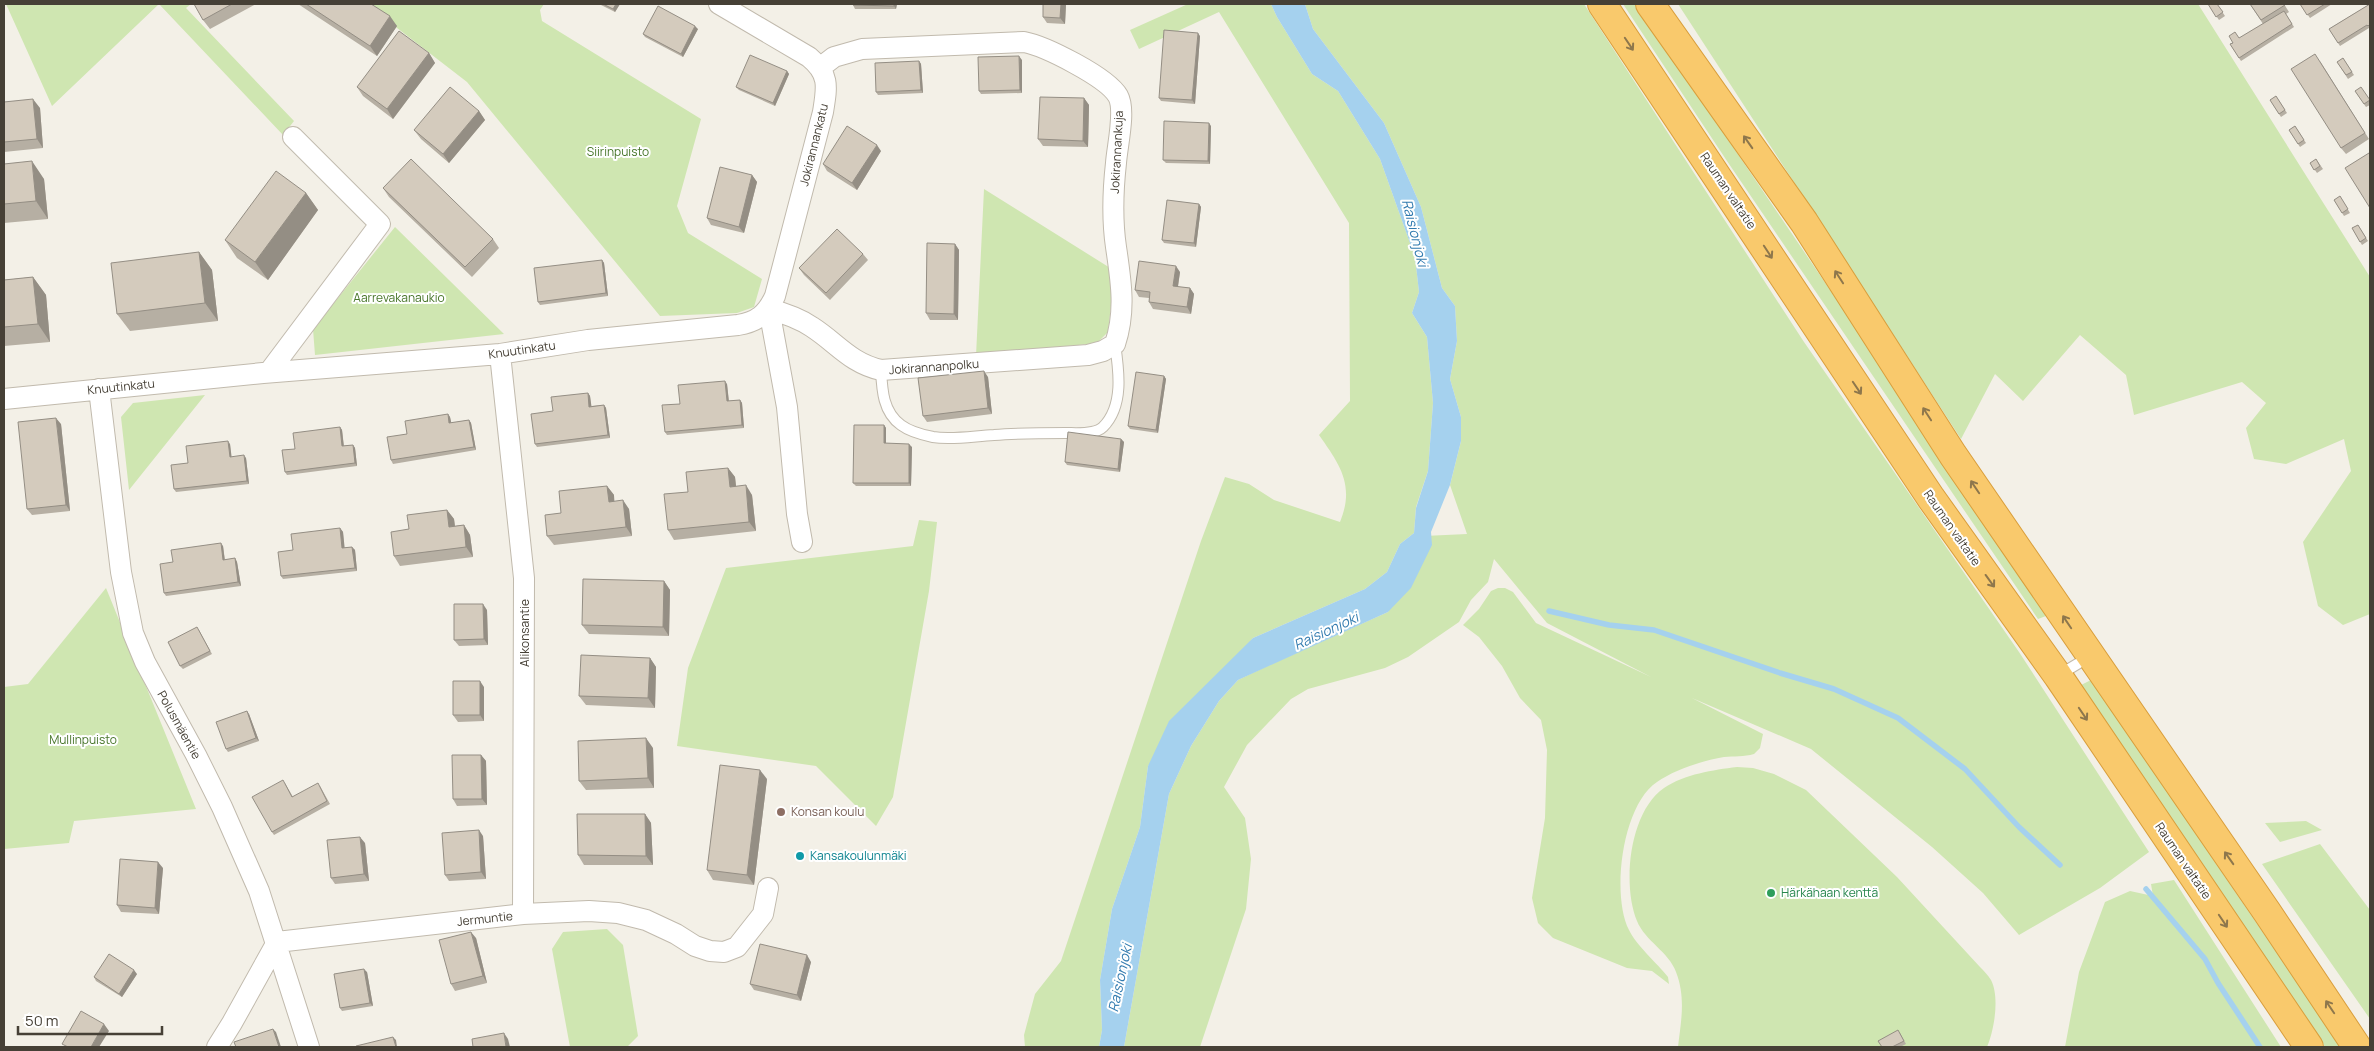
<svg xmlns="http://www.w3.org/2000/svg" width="2374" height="1051" font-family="Manrope,sans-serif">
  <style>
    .green { fill: #cfe6b1 }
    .water { fill: #a5d1ee }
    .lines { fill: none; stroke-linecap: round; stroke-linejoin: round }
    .stream { stroke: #a5d1ee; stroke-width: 5.5 }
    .lane-casing { stroke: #c1baad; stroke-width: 12 }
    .street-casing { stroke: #c1baad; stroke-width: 22 }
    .highway-casing { stroke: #d99e3c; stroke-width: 30 }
    .lane { stroke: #fff; stroke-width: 10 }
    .street { stroke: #fff; stroke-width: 20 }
    .highway { stroke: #f9c96c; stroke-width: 28 }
    .wall { fill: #b6afa3 }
    .shaded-wall { fill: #948e84 }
    .building { fill: #d4cbbd; stroke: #948e84 }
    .oneway { stroke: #8e774c }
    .education-dot { fill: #8d6e63; stroke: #fff; stroke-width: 2 }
    .culture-dot { fill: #0f9aa8; stroke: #fff; stroke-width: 2 }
    .leisure-dot { fill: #2e9e5b; stroke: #fff; stroke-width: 2 }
    .labels { text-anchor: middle; stroke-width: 4; stroke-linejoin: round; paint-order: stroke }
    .street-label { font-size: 12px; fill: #464036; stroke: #fff }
    .park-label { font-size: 12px; fill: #48762b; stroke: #fff }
    .education-label { font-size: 12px; fill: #785e54; stroke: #fff; text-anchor: start }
    .culture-label { font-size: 12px; fill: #0d838f; stroke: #fff; text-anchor: start }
    .leisure-label { font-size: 12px; fill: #27864d; stroke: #fff; text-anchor: start }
    .water-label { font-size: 14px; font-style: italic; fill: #327baf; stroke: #fff }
  </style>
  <rect width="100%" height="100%" fill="#f3f0e7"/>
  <path class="green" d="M6 4H191L186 8 294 121 283 135 159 4 52 106Z
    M366 4H544L540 10 542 21 701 119 677 206 688 233 762 279 754 307 737 313 660 316 467 82Z
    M1188 4H1271L1277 17 1312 74 1338 91 1380 159 1415 257 1419 292 1412 313 1427 337 1433 403 1428 471 1416 507 1414 533 1400 544 1387 572 1365 589 1253 638 1148 766 1140 827 1112 909 1100 980 1102 1030 1099 1047H1025L1024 1035 1035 994 1061 961 1201 541 1225 477 1249 484 1274 500 1340 522C1355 485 1340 465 1319 435L1350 401 1349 223 1219 12 1139 49 1130 30Z
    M1305 4H1584L1804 342 2019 652 2149 852 2100 888 2019 935 1983 893 1932 847 1811 749 1692 698 1763 734 1760 748 1754 754C1744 757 1734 756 1724 757 1704 760 1674 770 1657 782 1622 805 1611 895 1629 930 1636 945 1657 963 1668 977L1669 984 1652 971 1627 968 1553 938 1538 923 1532 898 1545 818 1547 750 1541 720 1520 698 1502 666 1479 637 1463 625 1479 609 1491 591 1498 588H1505L1513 592 1536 623 1651 677 1547 623 1494 559 1488 582 1471 600 1459 622 1408 657 1385 668 1308 689 1291 699 1247 745 1224 787 1245 818 1251 859 1246 909 1200 1047H1124L1169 794 1191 746 1219 701 1238 680 1263 668 1388 612 1424 536 1467 534 1450 485 1461 441V417L1450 379 1457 341 1455 306 1442 288 1421 207 1384 123 1313 29Z
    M1623 4H1636L1845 312 2046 616 2038 619 1727 161Z
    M1678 4H2198L2370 277V614L2343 625 2318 606 2303 542 2351 471 2344 439 2286 464 2254 459 2246 428 2266 403 2242 382 2134 415 2126 375 2080 335 2023 401 1995 374 1961 439Z
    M984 189 1115 271 1108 332 1097 343 976 356Z
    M395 227 504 334 315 355 313 329Z
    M205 395 129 490 121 417 133 403Z
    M919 520 937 522 929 591 893 797 876 826 816 766 677 746 688 668 726 568 913 546Z
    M106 588 196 809 74 821 69 843 4 849V687L28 684Z
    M2091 680 2341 1047H2325L2081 685Z
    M1737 767 1753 768 1774 774 1806 790 1897 877 1980 967C1984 971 1988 975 1991 980 2000 997 1994 1031 1987 1047H1678C1681 1021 1686 998 1676 972 1669 952 1645 941 1637 921 1622 885 1629 812 1664 788 1685 774 1713 770 1737 767Z
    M2306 821 2322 830 2280 842 2265 823Z
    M2320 844 2370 910V1019L2262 864Z
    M2174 880 2281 1047H2065L2079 972 2105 902 2130 891 2153 896 2151 884Z
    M607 929 623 945 638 1036 627 1047H570L552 949 563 932Z"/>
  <path class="water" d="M1271 4H1305L1313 29 1384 123 1421 207 1442 288 1455 306 1457 341 1450 379 1461 417V441L1450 485 1431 532 1432 545 1411 588 1388 612 1238 680 1219 701 1191 746 1169 794 1124 1047H1099L1102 1030 1100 980 1112 909 1140 827 1148 766 1169 721 1253 638 1365 589 1387 572 1400 544 1414 533 1416 508 1428 471 1433 403 1427 337 1412 313 1419 292 1415 257 1380 159 1338 91 1312 74 1277 17Z"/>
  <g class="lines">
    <path class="stream" d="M1549 611 1609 625 1654 630 1780 673 1834 689 1898 718 1965 769 2019 827 2060 865
      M2146 889 2205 959 2218 983 2260 1047"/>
    <defs>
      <path id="lane" d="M881 370C882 390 883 412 901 425 909 431 923 435 933 437 952 440 974 436 994 435 1018 433 1042 433 1066 433 1076 433 1095 435 1103 427 1124 406 1119 371 1115 344
        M2059 675 2089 657"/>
      <path id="street" d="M769 309C784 313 799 318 812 327 837 343 850 363 881 370L1088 355 1103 351 1115 344C1126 311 1121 281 1116 247 1112 220 1113 190 1116 163 1117 147 1126 110 1118 96 1107 77 1045 46 1024 42L862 49 834 57 821 67
        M769 309 787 407 797 514 802 542
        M500 354 524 578 523 914
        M269 372 380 224 293 137
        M99 389 121 572 133 633 145 662 196 755 222 807 259 891 309 1047
        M4 399 263 373 500 354 588 340 738 325C757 322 767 314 775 296L823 112C827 87 830 74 809 57L719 4
        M217 1047 232 1023 277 942 523 914 589 911 618 913 646 920 676 934 695 946 710 951 724 952 737 947 763 914 768 888"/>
      <path id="highway" d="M1602 4 1931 498 2058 676 2309 1047
        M1650 4 1804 222 1953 455 2267 912 2357 1047"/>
    </defs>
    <use href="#lane" class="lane-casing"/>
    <use href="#street" class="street-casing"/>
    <use href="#highway" class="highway-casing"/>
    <use href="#lane" class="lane"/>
    <use href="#street" class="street"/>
    <use href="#highway" class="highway"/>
  </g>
  <path class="wall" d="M194 4H256L210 29 203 20Z
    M298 4H371L397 26 377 56Z
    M599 4H620L615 12Z
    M897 4 896 9H855L853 5Z
    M1043 4H1066L1065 24 1047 23 1043 17Z
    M2208 4H2217L2225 16 2219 20Z
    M2250 4H2284L2289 12 2286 14 2294 27 2241 61 2230 44 2263 24Z
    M2300 4H2332L2310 18Z
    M2370 4 2369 28 2340 46 2329 29Z
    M698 29 683 57 645 37 643 34Z
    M1200 36 1195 104 1161 101 1159 98Z
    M429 53 435 63 393 119 363 96 357 87Z
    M2343 58 2354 75 2348 79 2337 62Z
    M1022 60V93L981 94 979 91Z
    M919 61 921 64 923 93 878 95 876 92Z
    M2320 61 2369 139 2346 154 2341 148Z
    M787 71 789 74 775 106 739 90 736 87Z
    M2355 91 2370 101V105L2366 107Z
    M2276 96 2287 113 2281 117 2270 100Z
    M1084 98 1089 105 1088 147 1043 146 1038 139Z
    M4 102 40 108 43 148 4 152Z
    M479 111 485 120 449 163 421 139 414 130Z
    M1211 126 1210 164 1166 163 1163 160Z
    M2295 126 2306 143 2300 147 2289 130Z
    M881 151 857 190 827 171 823 164Z
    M2316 159 2323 169 2317 173 2310 163Z
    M4 164 44 179 48 219 4 223Z
    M752 175 757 182 744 233 711 225 707 218Z
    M383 188 493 239 499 248 472 277 389 197Z
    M306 193 318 210 268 280 237 258 225 240Z
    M2340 196 2350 213 2344 216 2334 200Z
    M1199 204 1201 207 1196 247 1164 243 1162 240Z
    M2358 225 2368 241 2362 245 2352 228Z
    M955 244 959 250 958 320H930L926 313Z
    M199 252 212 270 218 321 130 331 117 314Z
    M863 254 868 260 830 300 804 275 799 268Z
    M602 260 604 263 608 296 540 305 538 302Z
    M1180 272 1178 287 1190 288 1194 294 1191 314 1153 309 1149 302V298L1139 297 1135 290Z
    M33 277 46 295 50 342 4 346V280Z
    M1164 376 1166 379 1158 433 1130 429 1128 426Z
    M988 377 992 414 927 422 923 416Z
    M727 384 729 401 740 400 742 403 744 428 667 435 665 432 680 404Z
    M588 393 590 396 591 406 604 405 606 408 610 438 537 447 535 444 553 411Z
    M448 414 450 417 451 423 469 420 471 423 476 450 393 464 391 460 407 434Z
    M61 424 70 511 32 515 27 509Z
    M884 425 886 428V443L912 447 911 486H856L853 483Z
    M340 427 342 430 344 446 353 445 355 448 357 466 287 475 285 472 295 449Z
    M1121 439 1124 442 1120 472 1067 465 1065 462Z
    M230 444 231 457 246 458 249 484 176 492 174 489 188 463Z
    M728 468 735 477 736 486 752 495 756 531 674 540 668 530 688 492Z
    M607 486 614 495V501L629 509 632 536 554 545 547 536 561 513Z
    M447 510 454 519 455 526 464 525 470 535 473 557 400 566 394 556 409 529Z
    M340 528 343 532 344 548 352 547 355 550 357 571 283 579 281 576 293 550Z
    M223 546 225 560 235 558 237 562 241 586 166 596 164 593 173 562Z
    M664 581 670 590 669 636 589 634 582 625Z
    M487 610 488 645 459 646 454 640Z
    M199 630 212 654 183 669 180 666Z
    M650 658 656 667 655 708 586 705 579 696Z
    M484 687V721L458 722 453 715Z
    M249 714 259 741 228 752 226 749Z
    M653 748 654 788 586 790 579 781Z
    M481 755 486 761 487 805 457 806 453 799Z
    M767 779 754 885 713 880 707 870Z
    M285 783 293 797 320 786 330 804 274 835 272 832Z
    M645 814 651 823 653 865H584L578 855Z
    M483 836 486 879 449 881 445 875Z
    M365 843 369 881 335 884 331 878Z
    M163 868 159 914 121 912 117 905Z
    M476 938 487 983 455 991 451 984Z
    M811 962 801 1001 754 990 750 984Z
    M367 972 373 1006 342 1011 340 1008Z
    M137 974 122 997 96 981 94 977Z
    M1900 1033 1906 1044 1900 1047H1882Z"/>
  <path class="shaded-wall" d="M616 4H620L615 12 613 9Z
    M894 4H897L896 9 894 6Z
    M1061 4H1066L1065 24 1060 18Z
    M390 16 397 26 377 56 370 46Z
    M695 26 698 29 683 57 681 54Z
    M1198 33 1200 36 1195 104 1192 100Z
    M429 53 435 63 393 119 387 109Z
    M1019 56 1022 60V93L1020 90Z
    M919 61 921 64 923 93 921 90Z
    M787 71 789 74 775 106 773 103Z
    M1084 98 1089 105 1088 147 1083 141Z
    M33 99 40 108 43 148 37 139Z
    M479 111 485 120 449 163 443 154Z
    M1209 123 1211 126 1210 164 1208 161Z
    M877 145 881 151 857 190 852 183Z
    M32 161 44 179 48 219 36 201Z
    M752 175 757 182 744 233 739 227Z
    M306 193 318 210 268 280 255 262Z
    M1199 204 1201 207 1196 247 1194 243Z
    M955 244 959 250 958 320 954 314Z
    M199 252 212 270 218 321 205 303Z
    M602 260 604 263 608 296 606 293Z
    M1176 266 1180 272 1177 292 1173 286Z
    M33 277 46 295 50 342 38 324Z
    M1190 288 1194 294 1191 314 1187 307Z
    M984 371 988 377 992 414 988 408Z
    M1164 376 1166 379 1158 433 1156 430Z
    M725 381 727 384 729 404 727 401Z
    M588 393 590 396 592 410 589 407Z
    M740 400 742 403 744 428 742 425Z
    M604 405 606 408 610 438 608 435Z
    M448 414 450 417 452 426 449 423Z
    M56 418 61 424 70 511 66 505Z
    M469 420 471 423 476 450 474 447Z
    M884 425 886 428V446L884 443Z
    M340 427 342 430 344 449 342 446Z
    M1121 439 1124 442 1120 472 1118 469Z
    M228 441 230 444 232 460 230 457Z
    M909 444 912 447 911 486 909 483Z
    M353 445 355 448 357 466 355 463Z
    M244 455 246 458 249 484 247 481Z
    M728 468 735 477 737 496 730 487Z
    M746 485 752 495 756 531 749 522Z
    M607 486 614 495 615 511 609 502Z
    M623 500 629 509 632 536 626 527Z
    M447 510 454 519 456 536 449 527Z
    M464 525 470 535 473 557 466 547Z
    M340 528 343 532 345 551 342 548Z
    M221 543 223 546 225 563 223 560Z
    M352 547 355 550 357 571 355 568Z
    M235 558 237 562 241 586 238 582Z
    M664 581 670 590 669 636 663 627Z
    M483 604 487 610 488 645 484 639Z
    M650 658 656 667 655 708 648 698Z
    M480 681 484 687V721L480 715Z
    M247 711 249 714 259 741 256 738Z
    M646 738 653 748 654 788 648 778Z
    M481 755 486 761 487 805 482 799Z
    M760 770 767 779 754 885 747 875Z
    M645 814 651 823 653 865 646 856Z
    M479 830 483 836 486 879 481 872Z
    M360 837 365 843 369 881 364 874Z
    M158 862 163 868 159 914 155 908Z
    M471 932 476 938 487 983 483 976Z
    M807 955 811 962 801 1001 797 995Z
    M364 969 367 972 373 1006 370 1003Z
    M134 970 137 974 122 997 119 994Z
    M104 1024 109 1031 99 1047H91Z
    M273 1029 276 1032 281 1047H279Z
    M504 1033 508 1039 510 1047H506Z
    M393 1037 396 1040 397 1047H396Z"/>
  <path class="building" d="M194 4H232L203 20Z
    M306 4H371L390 16 370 46Z
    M603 4H616L613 9Z
    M853 4H894V6L853 5Z
    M1043 4H1061L1060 18 1043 17Z
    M2208 4H2217L2223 12 2216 17Z
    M2250 4H2284L2285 5 2261 20Z
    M2300 4H2325L2307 15Z
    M2370 4V24L2368 26 2367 25 2338 43 2329 29Z
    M658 6 695 26 681 54 643 34Z
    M2284 11 2292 24 2239 58 2230 44 2233 43 2229 36 2235 32 2239 38Z
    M1164 30 1198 33 1192 100 1159 98Z
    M399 31 429 53 387 109 357 87Z
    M2315 54 2365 133 2341 148 2291 69Z
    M750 55 787 71 773 103 736 87Z
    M1019 56 1020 90 979 91 978 57Z
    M2343 58 2352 72 2346 75 2337 62Z
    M919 61 921 90 876 92 875 63Z
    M450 87 479 111 443 154 414 130Z
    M2361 87 2370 100 2364 104 2355 91Z
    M2276 96 2285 110 2279 114 2270 100Z
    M1040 97 1084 98 1083 141 1038 139Z
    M33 99 37 139 4 142V102Z
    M1164 121 1209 123 1208 161 1163 160Z
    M847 126 877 145 852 183 823 164Z
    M2295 126 2304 140 2298 144 2289 130Z
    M2369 153 2370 155V208L2345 168Z
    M411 159 493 239 465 267 383 188Z
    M2316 159 2320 166 2314 170 2310 163Z
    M32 161 36 201 4 204V164Z
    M720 167 752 175 739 227 707 218Z
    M276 171 306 193 255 262 225 240Z
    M2340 196 2348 209 2342 213 2334 200Z
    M1167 200 1199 204 1194 243 1162 240Z
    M2358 225 2366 238 2360 242 2352 228Z
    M837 229 863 254 826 293 799 268Z
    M927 243 955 244 954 314 926 313Z
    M199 252 205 303 117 314 111 263Z
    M602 260 606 293 538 302 534 268Z
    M1139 261 1176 266 1173 286 1190 288 1187 307 1149 302 1150 292 1135 290Z
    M33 277 38 324 4 327V280Z
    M984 371 988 408 923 416 918 378Z
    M1136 372 1164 376 1156 430 1128 426Z
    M725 381 727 401 740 400 742 425 665 432 662 405 680 404 678 385Z
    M588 393 589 407 604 405 608 435 535 444 531 414 553 411 551 397Z
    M448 414 449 423 469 420 474 447 391 460 387 437 407 434 405 421Z
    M56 418 66 505 27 509 18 422Z
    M854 425H884V443L909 444V483H853Z
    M340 427 342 446 353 445 355 463 285 472 282 450 295 449 293 433Z
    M1068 432 1121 439 1118 469 1065 462Z
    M228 441 230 457 244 455 247 481 174 489 171 465 188 463 186 446Z
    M728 468 730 487 746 485 749 522 668 530 664 494 688 492 686 472Z
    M607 486 609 502 623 500 626 527 547 536 545 515 561 513 559 491Z
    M447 510 449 527 464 525 466 547 394 556 391 532 409 529 407 515Z
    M340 528 342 548 352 547 355 568 281 576 278 552 293 550 291 534Z
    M221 543 223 560 235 558 238 582 164 593 160 564 173 562 171 550Z
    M583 579 664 581 663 627 582 625Z
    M454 604H483L484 639 454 640Z
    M197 627 210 651 180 666 168 642Z
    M581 655 650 658 648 698 579 696Z
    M453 681H480V715H453Z
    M247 711 256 738 226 749 216 722Z
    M646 738 648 778 579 781 578 741Z
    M452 755H481L482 799H453Z
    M720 765 760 770 747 875 707 870Z
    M283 780 292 797 318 783 327 801 272 832 252 797Z
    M577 814H645L646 856 578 855Z
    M479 830 481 872 445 875 442 833Z
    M360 837 364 874 331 878 327 840Z
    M120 859 158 862 155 908 117 905Z
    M471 932 483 976 451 984 439 940Z
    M760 944 807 955 797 995 750 984Z
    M109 954 134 970 119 994 94 977Z
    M364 969 370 1003 340 1008 334 974Z
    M81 1011 104 1024 91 1047H68L62 1044Z
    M273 1029 279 1047H236L234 1042Z
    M1898 1030 1904 1041 1892 1047H1882L1878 1041Z
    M504 1033 506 1047H473L472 1039Z
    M393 1037 396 1047H356V1046Z"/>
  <defs><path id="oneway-shaft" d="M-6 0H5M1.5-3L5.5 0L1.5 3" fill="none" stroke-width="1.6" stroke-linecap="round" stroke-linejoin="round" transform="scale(1.25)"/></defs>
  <g class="oneway">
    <use href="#oneway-shaft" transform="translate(1629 44) rotate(56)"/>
    <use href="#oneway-shaft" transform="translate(1748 142) rotate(-125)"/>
    <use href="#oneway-shaft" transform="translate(1768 252) rotate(57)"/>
    <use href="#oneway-shaft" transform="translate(1839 277) rotate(-123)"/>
    <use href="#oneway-shaft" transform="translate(1857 388) rotate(56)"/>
    <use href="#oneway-shaft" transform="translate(1927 414) rotate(-123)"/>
    <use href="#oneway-shaft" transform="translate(1975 487) rotate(-124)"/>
    <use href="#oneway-shaft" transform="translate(1990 581) rotate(54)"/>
    <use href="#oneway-shaft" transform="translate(2067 622) rotate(-124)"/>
    <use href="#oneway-shaft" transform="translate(2083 714) rotate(56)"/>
    <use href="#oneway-shaft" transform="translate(2229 858) rotate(-125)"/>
    <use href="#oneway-shaft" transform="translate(2223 921) rotate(56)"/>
    <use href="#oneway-shaft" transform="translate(2330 1007) rotate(-124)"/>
  </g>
  <circle class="education-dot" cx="781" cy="812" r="5"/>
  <circle class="culture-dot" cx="800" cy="856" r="5"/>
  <circle class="leisure-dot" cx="1771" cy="893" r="5"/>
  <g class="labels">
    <g class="street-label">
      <text transform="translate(814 145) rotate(-76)" y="4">Jokirannankatu</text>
      <text transform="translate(1117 152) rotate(-87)" y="4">Jokirannankuja</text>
      <text transform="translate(1728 191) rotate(56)" y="4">Rauman valtatie</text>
      <text transform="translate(522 350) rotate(-8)" y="4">Knuutinkatu</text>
      <text transform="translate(934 367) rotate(-4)" y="4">Jokirannanpolku</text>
      <text transform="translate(121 387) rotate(-6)" y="4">Knuutinkatu</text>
      <text transform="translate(1952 528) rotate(55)" y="4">Rauman valtatie</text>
      <text transform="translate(525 633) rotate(-90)" y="4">Alikonsantie</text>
      <text transform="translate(179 725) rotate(61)" y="4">Polusmäentie</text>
      <text transform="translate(2183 861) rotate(56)" y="4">Rauman valtatie</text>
      <text transform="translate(485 919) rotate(-6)" y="4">Jermuntie</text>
    </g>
    <g class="park-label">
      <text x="618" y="156">Siirinpuisto</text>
      <text x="399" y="302">Aarrevakanaukio</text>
      <text x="83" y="744">Mullinpuisto</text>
    </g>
    <g class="education-label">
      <text x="791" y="816">Konsan koulu</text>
    </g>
    <g class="culture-label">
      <text x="810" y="860">Kansakoulunmäki</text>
    </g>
    <g class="leisure-label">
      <text x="1781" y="897">Härkähaan kenttä</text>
    </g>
    <g class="water-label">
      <text transform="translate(1415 233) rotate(76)" y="5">Raisionjoki</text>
      <text transform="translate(1326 631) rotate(-25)" y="5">Raisionjoki</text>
      <text transform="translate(1120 978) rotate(-78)" y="5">Raisionjoki</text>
    </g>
  </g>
  <rect width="2374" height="1051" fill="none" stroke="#464036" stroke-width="10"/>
  <path d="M18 1026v8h144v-8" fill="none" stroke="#464036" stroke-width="2.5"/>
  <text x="25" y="1026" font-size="15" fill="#464036" stroke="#ffffff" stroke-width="4" paint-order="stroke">50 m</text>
</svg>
